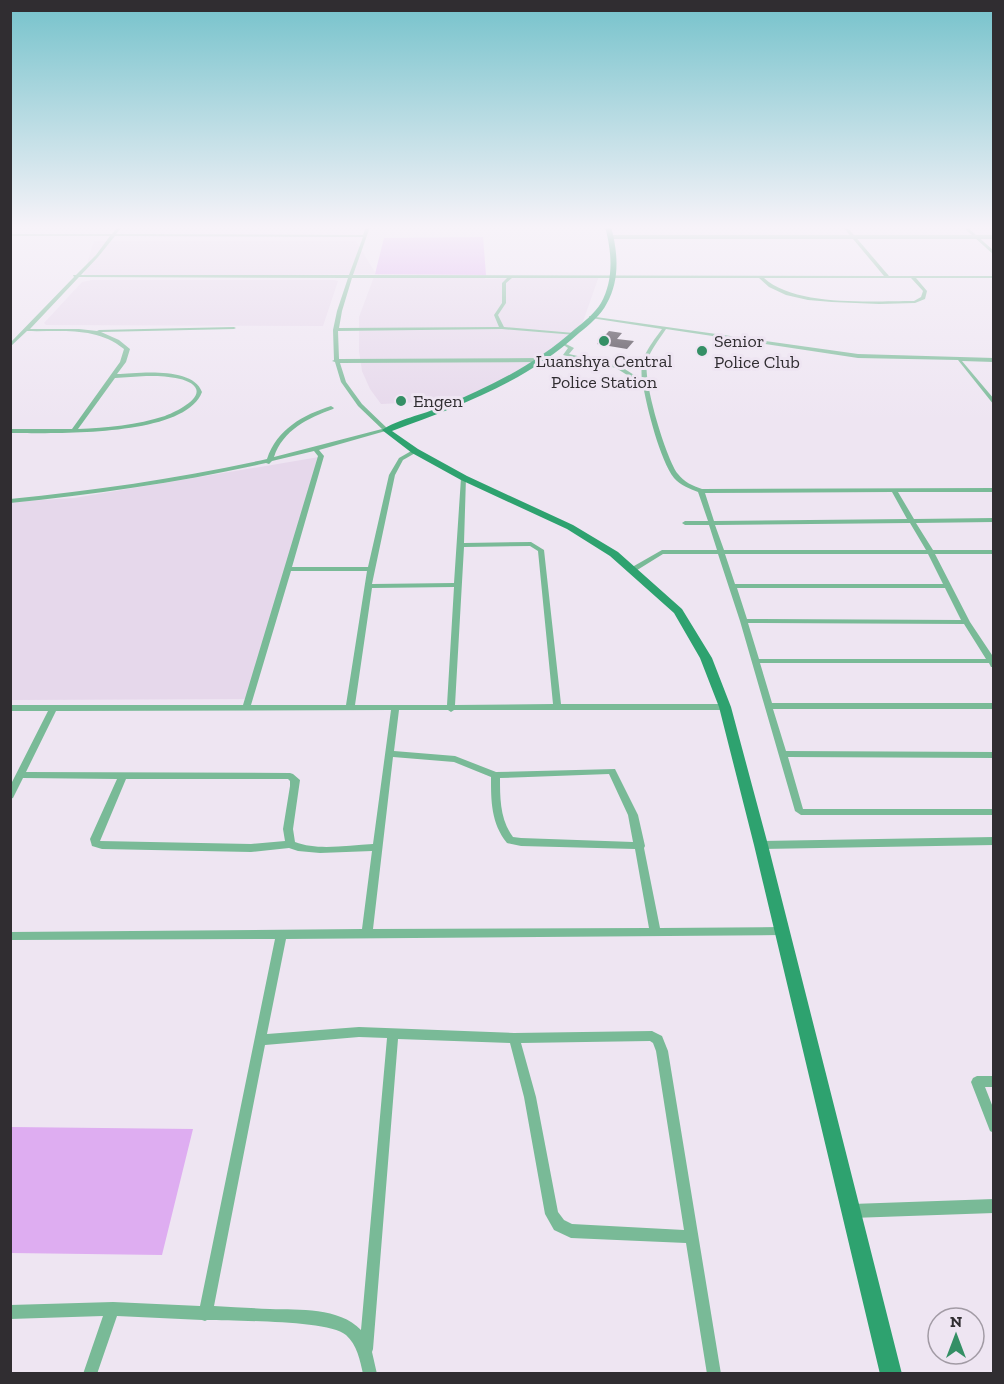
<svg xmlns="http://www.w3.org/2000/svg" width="1004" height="1384" font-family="'Zilla Slab',serif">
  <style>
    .built { fill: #e6d8eb }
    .green { fill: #deadf1 }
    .building { fill: #423b45 }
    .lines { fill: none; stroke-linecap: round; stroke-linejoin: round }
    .minor { fill: #79ba97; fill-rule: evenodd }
    .tertiary { fill: #79ba97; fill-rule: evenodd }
    .secondary { fill: #2ea26f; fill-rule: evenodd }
    .poi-dot { fill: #348f65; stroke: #eee5f2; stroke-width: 2 }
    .labels { text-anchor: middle; stroke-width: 6; stroke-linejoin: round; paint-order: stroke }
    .far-poi-label { font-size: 18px; fill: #302d31; stroke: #eee5f2; text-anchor: start }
  </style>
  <rect width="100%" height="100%" fill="#eee5f2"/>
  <path class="built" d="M94 241H356L376 274 486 275 485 279 599 276 579 333 524 369 462 400 381 404 370 389 362 371 359 351V317L375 274 83 277Z
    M92 280H334L338 281 323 326 46 325 44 323 82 282Z
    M319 457 250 699 11 700V502L74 498Z"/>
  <path class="green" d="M483 237 486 275 375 274 384 238Z
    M11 1127 193 1129 162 1255 11 1253Z"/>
  <path class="building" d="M609 331 622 333 617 339 634 341 627 349 597 344Z"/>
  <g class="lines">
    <path class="minor" d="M118 227H122L116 234 363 235 366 227H370L353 275 884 276 843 227H847L889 276H994V278H916L927 291 925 299 915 303 879 304 832 302 808 300 786 295 769 287 759 278H512L506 283V303L498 315 504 327 574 333H576V335L502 329 338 331 339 359 540 358 543 360 540 362 340 363 346 382 362 404 389 430 319 450 324 456 292 567H368L389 475 399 458 413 450H417V452L403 460 395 475 372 584 454 583 461 478 464 476 466 477 464 543 531 542 544 550 561 704H725L729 707 725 710H454L451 712 448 710H399L394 751 455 756 496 772 615 769 638 815 645 846 644 848 660 928 781 927 785 928 786 931 785 934 781 935 286 939 267 1034 359 1027 514 1033 652 1031 662 1036 668 1051 721 1374H707L686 1243 571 1238 554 1230 545 1214 524 1097 510 1043 398 1039 373 1349 372 1352 377 1374H363C360 1360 357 1345 346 1335 328 1320 235 1321 207 1320L205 1321 202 1320 117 1316 97 1374H83L103 1316 10 1319V1305L113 1302 200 1306 275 939 10 940V932L362 929 372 851 320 853 298 851 289 848 251 852 102 849 92 846 90 839 117 779 23 778 13 798 10 799V786L48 711H10V705H243L318 456 314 451 272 461 269 464 266 463C182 482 97 494 10 503V499C97 490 182 478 267 459 277 429 303 415 331 406L334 408 333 409C308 418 283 430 274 457L382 429 358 406 341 382 335 362 332 361 334 360 333 330 337 311 348 278 79 277 30 329H79L97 331 99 330 234 327 236 328 234 329 101 332 119 340 130 349 126 362 117 374C138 373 193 366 202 392 185 438 52 433 10 433V429H72L120 362 124 349C96 326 61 332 27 331L10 347V343L74 277 73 275H76L96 255 110 236H10V234H112ZM115 236 363 237 349 275H81L98 257ZM352 278H507L502 283V303L494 315 499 327 339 328 342 311ZM764 278H911L923 291 921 297 914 301C872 301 796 307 764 278ZM146 376C158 376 187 376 195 387 204 399 173 413 165 416 137 425 107 428 78 429L115 378ZM530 546 538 551 553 704 455 705 464 547ZM291 571H367L346 705H251ZM454 587 447 705H355L372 588ZM391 710 373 844C348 845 318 851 295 842L293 829 300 780 293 774 290 773 26 772 56 711ZM393 757 454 762 491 777C491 801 491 823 507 843L521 846 635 849 649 928 373 929ZM609 774 628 815 633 842 521 838 513 837C500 820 500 798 500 778ZM126 779H288L290 781V786L283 829 285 841 251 844 100 841ZM359 1037 387 1038 361 1330C339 1307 299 1310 270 1309 251 1308 233 1307 214 1306L265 1045ZM650 1041 653 1043 656 1051 684 1230 572 1224 564 1220 558 1212 536 1097 521 1043Z
      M963 227H967L994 251V255Z
      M589 316 858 354 994 358V362L962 361 994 399V405L958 360 858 358 666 329C659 340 650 350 647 362 643 382 666 458 678 474 684 482 693 486 702 489L994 488V492H898L914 519 994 518V522L916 523 933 550H994V554H935L970 622 994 658V667H991L989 663H760L772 703H994V709H773L786 751 994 752V758L788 757 803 809H994V815H801L795 811 740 621 718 554H663L634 572H631L627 570 662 550H717L709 525H685L682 523 685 521H708L698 492C690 489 680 485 674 478 660 460 647 408 643 385L616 368 563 355 568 348 562 344 564 343 574 348 569 354 620 366 642 380C639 357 650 346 662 329L591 318H589ZM892 492 907 519 714 521 705 493ZM910 523 926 550H724L715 525ZM725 554H928L943 584H735ZM737 588H945L961 620 747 619ZM748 623 964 624 986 659H759Z
      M994 837V845L761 849 758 848 756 845 758 842 761 841Z
      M977 1076H994V1087H985L994 1110V1133L990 1131 971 1082 973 1078Z
      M994 1199V1213L852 1218 847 1216 845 1211 847 1206 852 1204Z"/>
    <path class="tertiary" d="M994 235V239H611L608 237 611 235Z"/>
    <path class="secondary" d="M605 227H611C618 252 620 280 607 303 601 315 589 325 579 333 526 382 459 406 392 431L418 449 467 476 573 525 618 552 682 609 712 658 731 707 768 845 902 1374H880L754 845 719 707 700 658 674 613 610 556 567 529 461 480 412 453 382 430C396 420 424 414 441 407 490 387 536 364 575 329 584 322 595 313 601 303 614 280 612 252 605 227Z"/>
  </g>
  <linearGradient id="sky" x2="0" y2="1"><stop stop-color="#75c2cb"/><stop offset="0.54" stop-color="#f7f3f9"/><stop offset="1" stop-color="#f7f3f9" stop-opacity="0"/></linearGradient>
  <rect width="1004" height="421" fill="url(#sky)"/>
  <g class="poi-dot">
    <circle cx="604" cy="341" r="6"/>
    <circle cx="702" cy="351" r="6"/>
    <circle cx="401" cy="401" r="6"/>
  </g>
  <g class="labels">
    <g class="far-poi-label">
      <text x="714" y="347">Senior<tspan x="714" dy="21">Police Club</tspan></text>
      <text x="604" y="367" text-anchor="middle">Luanshya Central<tspan x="604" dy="21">Police Station</tspan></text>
      <text x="413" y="407">Engen</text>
    </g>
  </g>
  <rect width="1004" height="1384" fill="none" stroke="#302d31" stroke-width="24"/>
  <g transform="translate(956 1336)"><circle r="28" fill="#eee5f2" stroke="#a29ba5" stroke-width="1.5"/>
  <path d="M0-4.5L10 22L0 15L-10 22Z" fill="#348f65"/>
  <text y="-9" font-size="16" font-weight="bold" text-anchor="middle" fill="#302d31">N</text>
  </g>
</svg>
